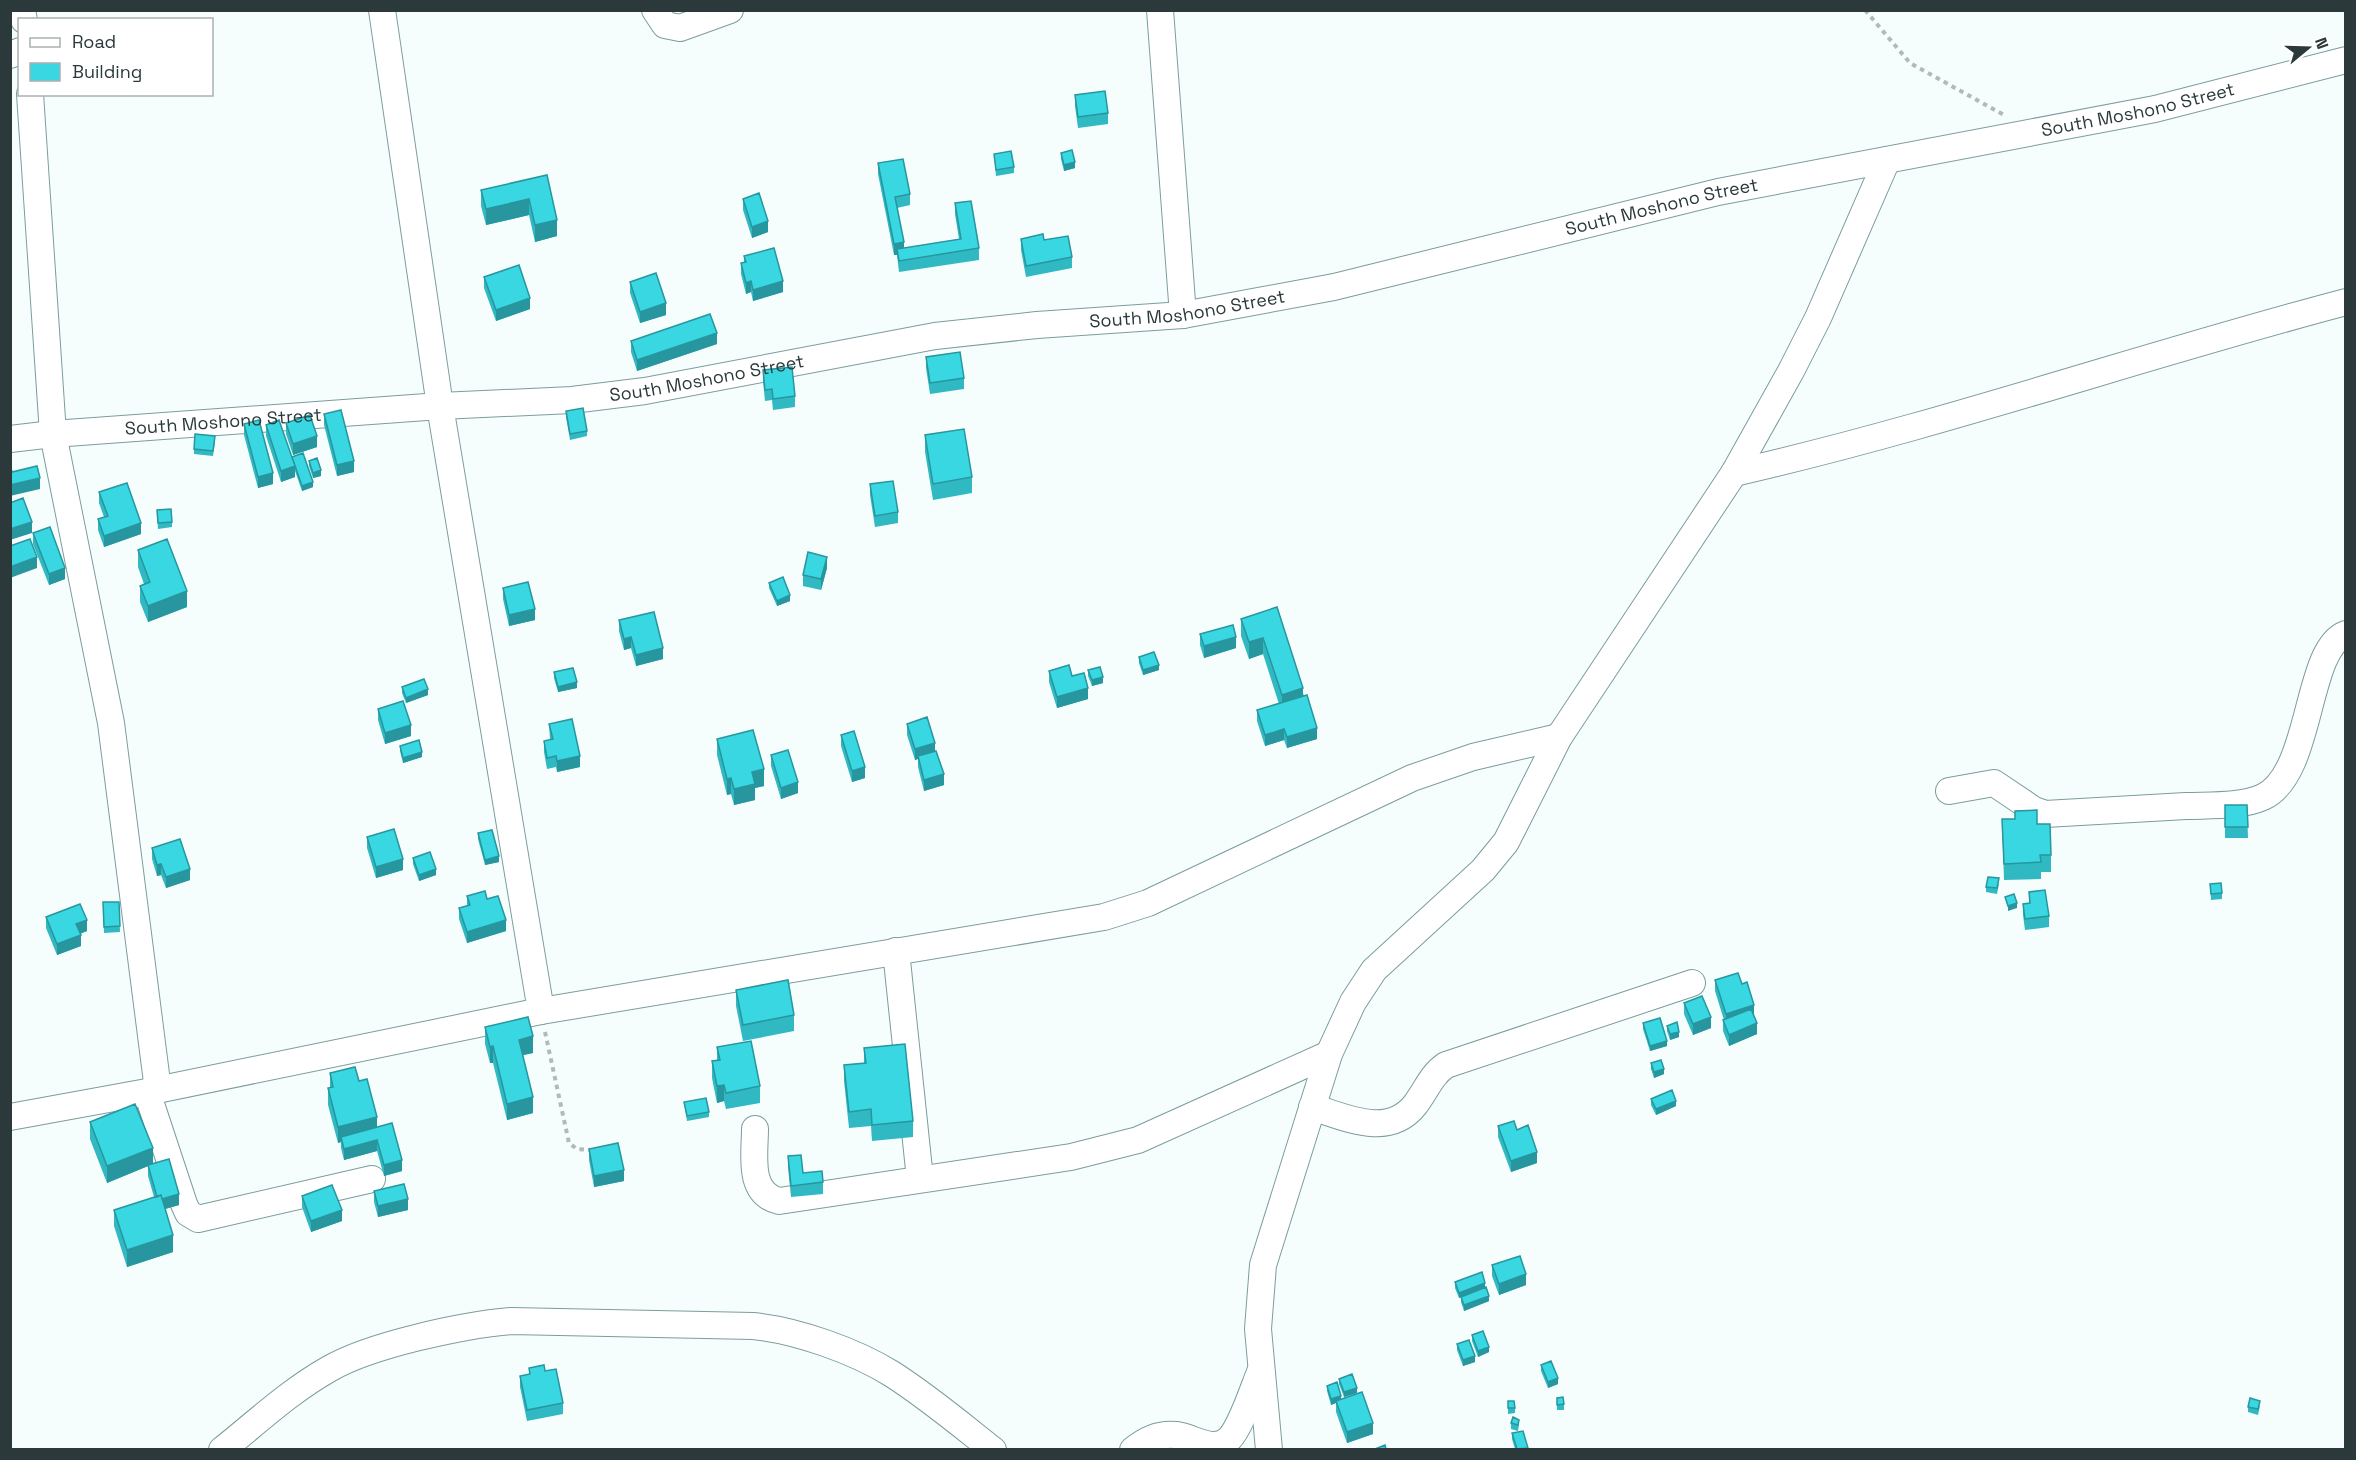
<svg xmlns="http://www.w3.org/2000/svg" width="2356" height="1460" font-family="'Space Grotesk',sans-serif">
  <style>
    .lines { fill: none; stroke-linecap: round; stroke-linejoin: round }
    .minor-casing { stroke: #7c9c9e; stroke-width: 28 }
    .path { stroke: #b0baba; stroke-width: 4; stroke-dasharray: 4.5 4.5; stroke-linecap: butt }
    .minor { stroke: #fff; stroke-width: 26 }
    .wall { fill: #30b9c2 }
    .shaded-wall { fill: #27969e }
    .building { fill: #38d7e2; stroke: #27969e; stroke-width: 1.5 }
    .labels { text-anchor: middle; stroke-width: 6; stroke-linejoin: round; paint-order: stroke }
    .street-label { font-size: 18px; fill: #2b393a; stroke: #fff }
  </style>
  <rect width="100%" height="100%" fill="#f6fdfd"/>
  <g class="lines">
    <defs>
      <g id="minor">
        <path d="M22 10 24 20"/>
        <path d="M382 10 440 406 541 1011"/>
        <path d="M655 10 665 25 680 28 730 10"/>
        <path d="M1160 10 1183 315"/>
        <path d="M10 55 20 51"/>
        <path d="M30 94 53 434 111 723 158 1090"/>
        <path id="s1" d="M10 439 53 434 440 406 572 400 645 391 935 336 1037 325 1183 315 1334 287 1718 192 2155 109 2346 60"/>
        <path d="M1734 473C1940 426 2141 356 2346 302"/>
        <path d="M1949 791 1994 783 2034 810 2045 814C2092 811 2139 809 2186 806 2210 805 2241 807 2263 797 2313 774 2305 649 2346 634"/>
        <path d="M896 951 920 1179"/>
        <path d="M147 1092 184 1204 188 1213 198 1219 372 1179"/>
        <path d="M1312 1107C1345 1117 1388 1139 1415 1105 1426 1091 1431 1075 1446 1065L1692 983"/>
        <path d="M10 1117 147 1092 541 1011 1104 917 1148 903 1412 778 1473 757 1559 737"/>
        <path d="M755 1129C755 1154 747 1193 779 1201L1071 1157 1138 1140 1329 1054"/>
        <path d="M222 1450C257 1422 290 1391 329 1369 370 1345 463 1325 511 1321L753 1326C796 1330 855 1351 892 1374 928 1397 960 1424 993 1450"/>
        <path d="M1133 1450C1145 1440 1160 1433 1176 1435 1194 1437 1213 1454 1229 1439 1241 1427 1253 1389 1260 1372"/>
        <path d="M1269 1450 1258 1329 1263 1265 1329 1054 1353 1002 1374 970 1483 870 1506 842 1559 737 1734 473 1791 371 1818 318 1887 160"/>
      </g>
    </defs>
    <use href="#minor" class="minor-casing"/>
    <path class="path" d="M1865 10 1910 63 2004 115
      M545 1032 569 1143 577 1149 592 1150"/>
    <use href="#minor" class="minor"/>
  </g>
  <path class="wall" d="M1075 95 1108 113V124L1078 128 1075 106Z
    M1061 153 1075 168 1064 171 1061 159Z
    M994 154 1014 167V173L996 176Z
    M878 163 910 194V205L897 208 904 248 959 239 955 214V203L979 248V260L899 272 897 255H894L878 174Z
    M547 175 557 236 535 242 529 215 486 225 481 206V190Z
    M743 199 768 232 752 238 743 210Z
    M1021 239 1044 240 1072 257V268L1026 277 1021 250Z
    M744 256 783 292 753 301 751 292 746 294 741 274V263L744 262Z
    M484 277 530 309 496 321 484 288Z
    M630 282 666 315 640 323 630 293Z
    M631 341 717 344 637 371 631 352Z
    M926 357 964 378V389L930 394 926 368Z
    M763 370 795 396V407L773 410 772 400 765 401 763 381Z
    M566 411 587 431V436L570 440 566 417Z
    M324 414 354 472 337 476 324 425Z
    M286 423 317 447 293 455 286 434Z
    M244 424 273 484 258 488 244 435Z
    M266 425 292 458 313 487 302 491 295 471V477L281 482 266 436Z
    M925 435 972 477V493L933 500 925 452Z
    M215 442 213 456 194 454V449Z
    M309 461 321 476 313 478 309 466Z
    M870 484 898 512V523L875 527 870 495Z
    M99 492 141 534 104 547 98 530V519L104 517 99 503Z
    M157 510 172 522V527L158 529Z
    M33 533 65 579 49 585 33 544Z
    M138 550 187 607 148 622 140 602V586L144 584 138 567Z
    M827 568 821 590 803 586V575Z
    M769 583 790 601 777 606 769 588Z
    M503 588 535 620 509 626 503 599Z
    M1277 607 1317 739 1287 748 1284 740 1265 746 1257 721V710L1279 704 1263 654 1249 659 1241 636V619Z
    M619 620 663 659 636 666 631 648 624 650 619 631Z
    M1200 634 1236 648 1204 658 1200 645Z
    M1139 657 1159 670 1143 675 1139 663Z
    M1088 670 1103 683 1092 686 1088 676Z
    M1049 671 1072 676 1088 699 1057 708 1049 682Z
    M554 672 577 688 558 692 554 678Z
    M402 687 428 695 406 703 402 693Z
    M378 709 411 736 385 744 378 720Z
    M549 724 580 767 557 772 556 767 547 769 544 752V741L550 740Z
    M907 724 935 751 944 785 924 791 918 767V759L915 760 907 735Z
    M841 735 865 778 852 782 841 746Z
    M717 739 764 786 755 788V800L734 805 731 794 727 795 717 755Z
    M400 746 422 757 403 763 400 751Z
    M771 755 798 793 781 799 771 766Z
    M2225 805H2247L2248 838H2225Z
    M2002 819 2037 824 2051 855V872H2041V879L2004 880Z
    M478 833 499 862 485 865 478 839Z
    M367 837 403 870 376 878 367 848Z
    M152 848 190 880 166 888 161 875 157 876 152 859Z
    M413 858 436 875 419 881 413 864Z
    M1999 884 1997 894 1986 892V887Z
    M2210 884 2222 893V899L2211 900Z
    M2029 892 2049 916V927L2025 930 2023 915V904L2029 903Z
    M467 896 506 931 467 943 459 919V908L467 906Z
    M103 902H119L120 932 104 933Z
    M46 917 87 931 80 934 81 946 57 955 46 928Z
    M1715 980 1754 1016 1757 1034 1729 1046 1723 1031V1020H1724L1715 991Z
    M736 990 794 1015V1031L743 1041 736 1006Z
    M1684 1003 1711 1028 1693 1035 1684 1014Z
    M1643 1023 1667 1046 1650 1051 1643 1029Z
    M1667 1026 1679 1037 1670 1040 1667 1031Z
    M485 1027 533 1053 523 1055 533 1113 507 1120 493 1063H490L485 1044Z
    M717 1047 760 1086V1103L726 1109 724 1101 717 1103 712 1078V1061L717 1060Z
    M864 1048 913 1121V1137L872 1141 871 1126 849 1128 844 1081V1065L864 1063Z
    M1651 1063 1664 1074 1654 1078 1651 1069Z
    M330 1073 359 1081 377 1127 402 1171 384 1176 377 1151 344 1160 341 1148V1142L338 1143 328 1105V1088H330Z
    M1651 1099 1676 1106 1656 1115 1651 1105Z
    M684 1102 709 1112V1117L687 1121Z
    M90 1122 153 1163 179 1205 165 1209 173 1252 127 1267 114 1226V1210L154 1197 148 1176V1166L107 1183 90 1139Z
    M1498 1126 1517 1130 1537 1163 1511 1172 1498 1137Z
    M589 1149 624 1181 594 1187 589 1160Z
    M788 1156 803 1173 823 1182V1194L791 1197 788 1167Z
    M374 1191 408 1210 378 1217 374 1202Z
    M302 1196 342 1221 311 1232 302 1207Z
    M1492 1265 1526 1285 1499 1295 1492 1276Z
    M1455 1282 1485 1288 1489 1301 1464 1311 1461 1302V1297L1459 1298 1455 1288Z
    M1472 1335 1489 1352 1478 1357 1472 1341Z
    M1457 1344 1475 1362 1463 1366 1457 1350Z
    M1541 1365 1558 1384 1548 1388 1541 1371Z
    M529 1368 545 1371 563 1403V1414L527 1421 520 1387V1376L529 1374Z
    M1339 1379 1357 1393 1344 1397 1339 1384Z
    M1327 1386 1341 1399 1373 1434 1347 1443 1336 1412V1403L1331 1405 1327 1391Z
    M1557 1398 1564 1404V1410H1557Z
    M1508 1401 1515 1408V1413L1508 1414Z
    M2260 1406 2258 1415 2248 1412V1407Z
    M1511 1423 1519 1425 1518 1431 1511 1429Z
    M1512 1433 1528 1449H1515L1512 1439Z"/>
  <path class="shaded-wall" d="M1075 162V168L1064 171V165Z
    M529 199V215L486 225V209Z
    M557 220V236L535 242V225Z
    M768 221V232L752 238V227Z
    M904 242V253L897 249V255H894V244Z
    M751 281V292L746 294V283Z
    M783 281V292L753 301V290Z
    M530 298V309L496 321V310Z
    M666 303V315L640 323V312Z
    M717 333V344L637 371V360Z
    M317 436V447L293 455V444Z
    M354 461V472L337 476V465Z
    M295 466V477L281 482V471Z
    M321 470V476L313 478V473Z
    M273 473V484L258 488V477Z
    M40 478V489L10 496V485Z
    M313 482V487L302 491V486Z
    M32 522V533L10 540V529Z
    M141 523V534L104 547V536Z
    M37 557V568L10 578V567Z
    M827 557V568L821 590V579Z
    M65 568V579L49 585V574Z
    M187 591V607L148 622V606Z
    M790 595V601L777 606V601Z
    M535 609V620L509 626V615Z
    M631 637V648L624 650V639Z
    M1236 637V648L1204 658V646Z
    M1263 638V654L1249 659V642Z
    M663 648V659L636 666V655Z
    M1159 665V670L1143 675V670Z
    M1103 677V683L1092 686V680Z
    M577 682V688L558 692V687Z
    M1088 688V699L1057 708V697Z
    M1303 688V705L1282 711V695Z
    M428 689V695L406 703V698Z
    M411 725V736L385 744V733Z
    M1317 728V739L1287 748V737Z
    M1284 729V740L1265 746V735Z
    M935 743V754L918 756V759L915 760V749Z
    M422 752V757L403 763V758Z
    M580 756V767L557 772V761Z
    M865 767V778L852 782V771Z
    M764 769V786L755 788V800L734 805V789L752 772Z
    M944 774V785L924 791V780Z
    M731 778V794L727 795V779Z
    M798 782V793L781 799V788Z
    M499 856V862L485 865V860Z
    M403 859V870L376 878V867Z
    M161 864V875L157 876V865Z
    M190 869V880L166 888V877Z
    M436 869V875L419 881V875Z
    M2017 903V908L2008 911V906Z
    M87 920V931L76 935V924Z
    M506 920V931L467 943V932Z
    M81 935V946L57 955V944Z
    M1754 1005V1016L1726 1025V1014Z
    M1711 1017V1028L1693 1035V1024Z
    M1757 1023V1034L1729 1046V1035Z
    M1679 1032V1037L1670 1040V1034Z
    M533 1036V1053L519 1056V1040Z
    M1667 1041V1046L1650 1051V1046Z
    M493 1046V1063H490V1047Z
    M1664 1069V1074L1654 1078V1072Z
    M724 1085V1101L717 1103V1086Z
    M533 1097V1113L507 1120V1104Z
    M1676 1101V1106L1656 1115V1109Z
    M377 1117V1133L341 1137V1142L338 1143V1127Z
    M377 1140V1151L344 1160V1149Z
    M153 1148V1164L107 1183V1166Z
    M1537 1152V1163L1511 1172V1161Z
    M402 1160V1171L384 1176V1165Z
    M624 1170V1181L594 1187V1176Z
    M179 1194V1205L158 1211V1200Z
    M408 1199V1210L378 1217V1206Z
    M342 1210V1221L311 1232V1221Z
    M173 1235V1252L127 1267V1250Z
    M1526 1274V1285L1499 1295V1284Z
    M1485 1283V1288L1459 1298V1293Z
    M1489 1296V1301L1464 1311V1305Z
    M1489 1347V1352L1478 1357V1351Z
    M1475 1356V1362L1463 1366V1360Z
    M1558 1378V1384L1548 1388V1382Z
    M1357 1388V1393L1344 1397V1392Z
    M1341 1396V1401L1331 1405V1399Z
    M1373 1423V1434L1347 1443V1432Z"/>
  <path class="building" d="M1105 91 1108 113 1078 117 1075 95Z
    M1072 150 1075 162 1064 165 1061 153Z
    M1011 151 1014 167 996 170 994 154Z
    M903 159 910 194 895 197 904 242 894 244 878 163Z
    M547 175 557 220 535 225 529 199 486 209 481 190Z
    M759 193 768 221 752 227 743 199Z
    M971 201 979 248 899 261 897 249 961 239 955 203Z
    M1043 234 1044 240 1068 236 1072 257 1026 266 1021 239Z
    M774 248 783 281 753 290 751 281 746 283 741 263 746 262 744 256Z
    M519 265 530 298 496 310 484 277Z
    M656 273 666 303 640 312 630 282Z
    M710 314 717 333 637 360 631 341Z
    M960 352 964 378 930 383 926 357Z
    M792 367 795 396 773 399 772 389 765 390 763 370Z
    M583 408 587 431 570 434 566 411Z
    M341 410 354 461 337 465 324 414Z
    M310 415 317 436 293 444 286 423Z
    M259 420 273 473 258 477 244 424Z
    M279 420 295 466 281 471 266 425Z
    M964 429 972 477 933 484 925 435Z
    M195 434 215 436 213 451 194 449Z
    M303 453 313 482 302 486 292 457Z
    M317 458 321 470 313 473 309 461Z
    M10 464 12 472 37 466 40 478 10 485Z
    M893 481 898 512 875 516 870 484Z
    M127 483 141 523 104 536 98 519 108 516 99 492Z
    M23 498 32 522 10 529V503Z
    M171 509 172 522 158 523 157 510Z
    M50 527 65 568 49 574 33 533Z
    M30 539 37 557 10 567V546Z
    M167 539 187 591 148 606 140 586 150 582 138 550Z
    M808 552 827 557 821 579 803 575Z
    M783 577 790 595 777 601 769 583Z
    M528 582 535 609 509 615 503 588Z
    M1277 607 1303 688 1282 695 1263 638 1249 642 1241 619Z
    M654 612 663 648 636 655 631 637 624 639 619 620Z
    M1233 625 1236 637 1204 646 1200 634Z
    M1154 652 1159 665 1143 670 1139 657Z
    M1069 665 1072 676 1084 673 1088 688 1057 697 1049 671Z
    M1100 667 1103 677 1092 680 1088 670Z
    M573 668 577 682 558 687 554 672Z
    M424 679 428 689 406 698 402 687Z
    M1307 695 1317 728 1287 737 1284 729 1265 735 1257 710Z
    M403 701 411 725 385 733 378 709Z
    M927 717 935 743 915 749 907 724Z
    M572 719 580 756 557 761 556 756 547 758 544 741 553 739 549 724Z
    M753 730 764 769 752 772 755 784 734 789 731 778 727 779 717 739Z
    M854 731 865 767 852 771 841 735Z
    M419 740 422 752 403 758 400 746Z
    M788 750 798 782 781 788 771 755Z
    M936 751 944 774 924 780 918 756Z
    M2225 805H2247L2248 827H2225Z
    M2037 810V824H2050L2051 855H2040L2041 862 2004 864 2002 819H2015V811Z
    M394 829 403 859 376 867 367 837Z
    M492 830 499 856 485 860 478 833Z
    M180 839 190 869 166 877 161 864 157 865 152 848Z
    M430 852 436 869 419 875 413 858Z
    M1988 877 1999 878 1997 888 1986 887Z
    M2221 883 2222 893 2211 894 2210 884Z
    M2045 890 2049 916 2025 919 2023 904 2030 903 2029 892Z
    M485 891 487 899 498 896 506 920 467 932 459 908 470 905 467 896Z
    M2014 894 2017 903 2008 906 2005 897Z
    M103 902H119L120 926 104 927Z
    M80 904 87 920 76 924 81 935 57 944 46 917Z
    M1738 973 1742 984 1747 982 1754 1005 1726 1014 1715 980Z
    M788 980 794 1015 743 1025 736 990Z
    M1702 996 1711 1017 1693 1024 1684 1003Z
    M1751 1009 1757 1023 1729 1035 1723 1020Z
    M528 1017 533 1036 519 1040 533 1097 507 1104 493 1046 490 1047 485 1027Z
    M1660 1018 1667 1041 1650 1046 1643 1023Z
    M1677 1022 1679 1032 1670 1034 1667 1026Z
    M751 1041 760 1086 726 1093 724 1085 717 1086 712 1061 720 1060 717 1047Z
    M905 1044 913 1121 872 1125 871 1109 849 1112 844 1065 866 1063 864 1048Z
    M1661 1060 1664 1069 1654 1072 1651 1063Z
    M355 1067 359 1081 367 1079 377 1117 338 1127 328 1088 333 1087 330 1073Z
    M1672 1090 1676 1101 1656 1109 1651 1099Z
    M706 1098 709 1112 687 1116 684 1102Z
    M135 1104 153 1148 107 1166 90 1122Z
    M1514 1121 1517 1130 1528 1125 1537 1152 1511 1161 1498 1126Z
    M392 1123 402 1160 384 1165 377 1140 344 1149 341 1137Z
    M618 1143 624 1170 594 1176 589 1149Z
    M801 1155 803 1173 822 1171 823 1182 791 1186 788 1156Z
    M169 1159 179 1194 162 1199 161 1195 157 1197 148 1165Z
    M404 1184 408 1199 378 1206 374 1191Z
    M332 1185 342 1210 311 1221 302 1196Z
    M161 1195 173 1235 127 1250 114 1210Z
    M1520 1256 1526 1274 1499 1284 1492 1265Z
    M1482 1272 1485 1283 1459 1293 1455 1282Z
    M1486 1287 1489 1296 1464 1305 1461 1297Z
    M1483 1331 1489 1347 1478 1351 1472 1335Z
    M1469 1340 1475 1356 1463 1360 1457 1344Z
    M1551 1361 1558 1378 1548 1382 1541 1365Z
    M544 1365 545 1371 556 1369 563 1403 527 1410 520 1376 530 1374 529 1368Z
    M1352 1374 1357 1388 1344 1392 1339 1379Z
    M1337 1382 1341 1396 1331 1399 1327 1386Z
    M1362 1392 1373 1423 1347 1432 1336 1401Z
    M1563 1397 1564 1404 1557 1405V1398Z
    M2250 1398 2260 1401 2258 1409 2248 1407Z
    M1508 1401H1514L1515 1408H1508Z
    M1513 1417 1519 1420 1518 1425 1511 1423Z
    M1523 1431 1528 1448 1517 1449 1512 1433Z
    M1385 1445 1386 1449H1375Z"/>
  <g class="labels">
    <g class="street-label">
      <text dy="6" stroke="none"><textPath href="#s1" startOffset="2158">South Moshono Street</textPath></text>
      <text dy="6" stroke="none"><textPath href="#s1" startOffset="1672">South Moshono Street</textPath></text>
      <text dy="6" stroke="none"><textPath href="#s1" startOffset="1186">South Moshono Street</textPath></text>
      <text dy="6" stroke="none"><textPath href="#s1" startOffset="700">South Moshono Street</textPath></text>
      <text dy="6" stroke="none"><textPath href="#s1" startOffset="214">South Moshono Street</textPath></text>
    </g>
  </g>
  <rect width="2356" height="1460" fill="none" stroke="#2b393a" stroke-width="24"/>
  <rect x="18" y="18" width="195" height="78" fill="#ffffff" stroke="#aab0b0" stroke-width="1.5"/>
  <rect x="30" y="38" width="30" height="9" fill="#ffffff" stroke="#aab0b0" stroke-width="1.5"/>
  <text x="72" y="48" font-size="18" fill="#2b393a">Road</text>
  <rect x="30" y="63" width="30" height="18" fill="#38d7e2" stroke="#aab0b0" stroke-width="1.5"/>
  <text x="72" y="78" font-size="18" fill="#2b393a">Building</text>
  <g transform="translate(2308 48) rotate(71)" stroke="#ffffff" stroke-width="4.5" paint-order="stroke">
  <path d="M0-4.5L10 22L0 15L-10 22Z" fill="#2b393a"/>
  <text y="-9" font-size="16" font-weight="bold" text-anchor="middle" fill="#2b393a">N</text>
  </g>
</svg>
